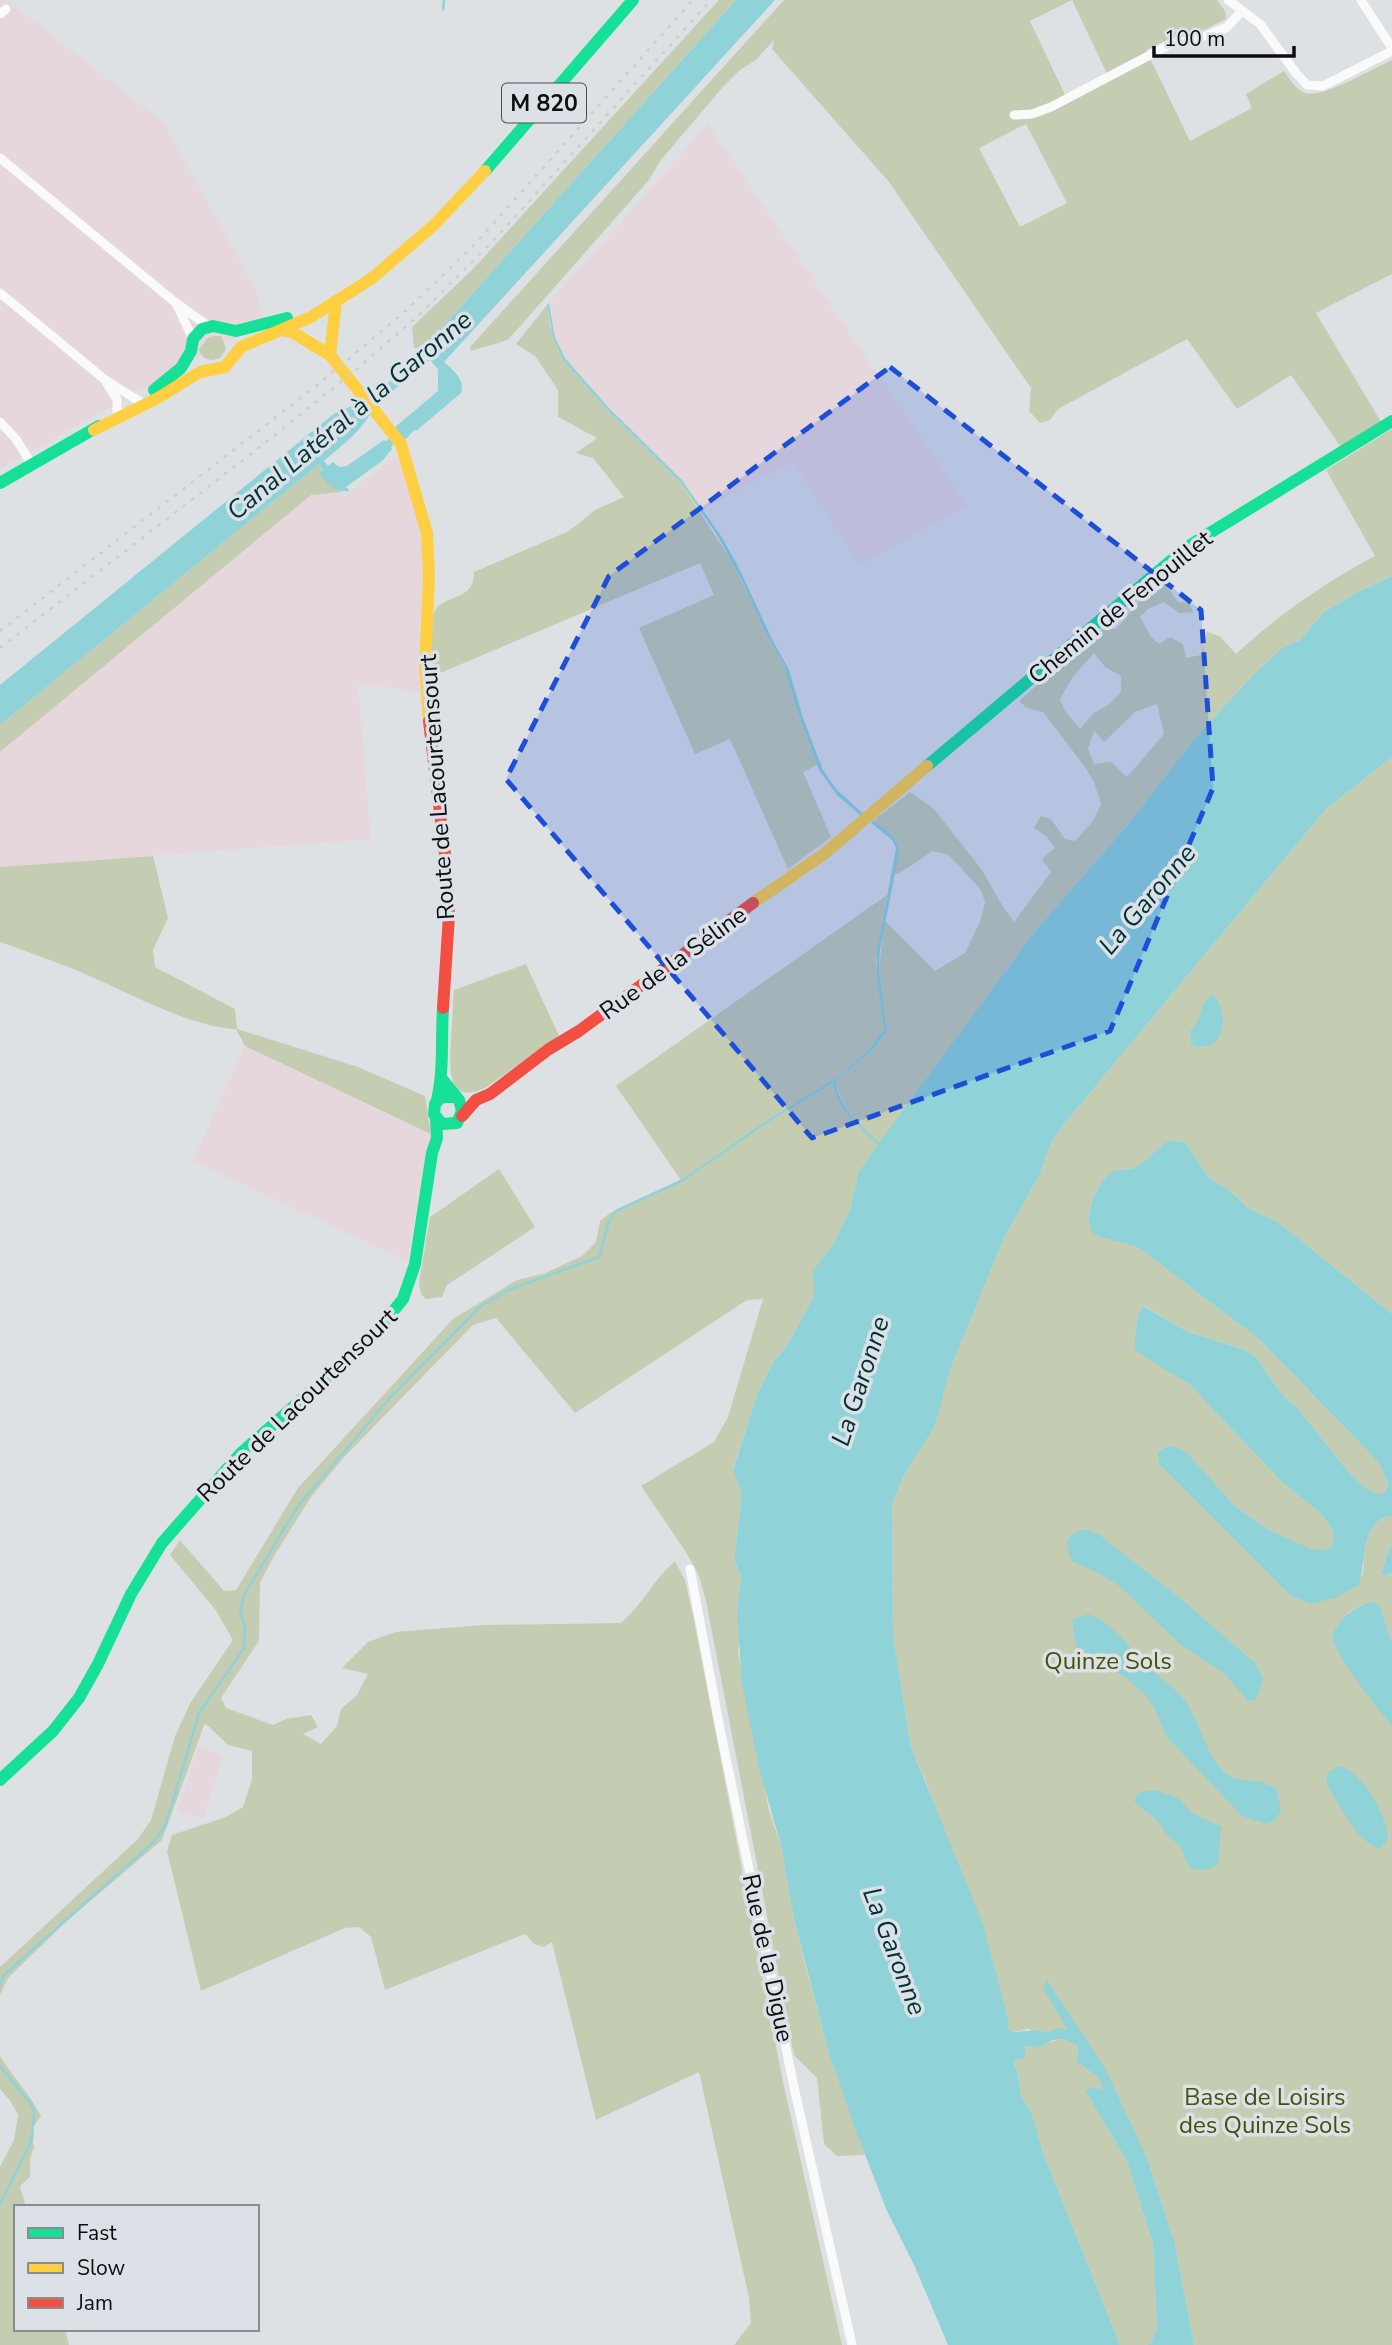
<svg xmlns="http://www.w3.org/2000/svg" width="1392" height="2345" font-family="'Nunito Sans',sans-serif">
  <style>
    .industrial { fill: #e5d7db }
    .green { fill: #c4cdb2; fill-rule: evenodd }
    .water { fill: #8fd2d8; fill-rule: evenodd }
    .lines { fill: none; stroke-linecap: round; stroke-linejoin: round }
    .stream { stroke: #8fd2d8; stroke-width: 2.5 }
    .street { stroke: #fafafb; stroke-width: 9 }
    .fast { stroke: #16e098; stroke-width: 12 }
    .slow { stroke: #ffcf43; stroke-width: 12 }
    .jam { stroke: #f24e42; stroke-width: 12 }
    .rail { stroke: #ceced0; stroke-width: 2.5; stroke-dasharray: 3.5 7; stroke-linecap: butt }
    .marked { fill: #1d4ed8; fill-opacity: 0.2; stroke: #1d4ed8; stroke-width: 5; stroke-dasharray: 14 9; stroke-linejoin: round }
    .labels { text-anchor: middle; stroke-width: 7; stroke-linejoin: round; paint-order: stroke }
    .shield { fill: #dbe1e7; stroke: #4a4d50; stroke-width: 2 }
    .shield-label { font-size: 23px; font-weight: bold; fill: #0c0e10 }
    .street-label { font-size: 24px; fill: #0c0e10; stroke: #dbe1e7 }
    .park-label { font-size: 24px; fill: #445204; stroke: #dbe1e7 }
    .water-label { font-size: 26px; font-style: italic; fill: #013135; stroke: #dbe1e7 }
  </style>
  <rect width="100%" height="100%" fill="#dee1e4"/>
  <path class="industrial" d="M0 0H7L164 123 257 292 264 321 0 469Z
    M708 124 966 505 860 565 793 462 702 509 682 481 609 408 576 371 562 352 555 337 549 303Z
    M398 454 419 526 423 554 419 647 420 692 358 683 371 839 0 867V752L311 495 348 493Z
    M245 1046 431 1134 407 1261 193 1161Z
    M198 1747 223 1755 203 1819 178 1811Z"/>
  <path class="green" d="M719 0H736L447 322 421 348H414L412 327 473 269Z
    M784 0H1072L1030 21 1066 97 1108 76 1072 0H1217L1225 11 1226 19 1204 30 1179 34 1146 50 1190 141 1252 108 1246 94 1284 71C1289 78 1295 88 1303 92 1320 101 1373 68 1392 60V274L1316 313 1381 422 1341 447 1291 375 1237 409 1187 339 1058 409 1050 420 1040 423 1029 411 1031 388 889 182 772 49 774 40 756 60 740 70 721 89 661 160 649 180 508 340 471 351 470 347ZM1026 124 1067 203 1020 227 979 148Z
    M547 305 550 327 563 360 609 412 680 482 733 563 789 676 798 713 817 765 803 772 831 837 788 869 730 739 695 754 639 628 714 595 700 563 433 676C433 662 429 628 433 616 440 591 474 605 474 572L569 531 595 510 624 497 593 458 576 453 597 438 558 417V390L535 356 516 344Z
    M214 336H221L226 349 221 357C212 363 202 360 199 349L208 338Z
    M1392 429V576L1354 594 1324 612 1300 640 1282 648 1254 674 1196 737 1125 828 1036 930 859 1171 850 1210 834 1243 814 1271V1296L787 1346 774 1361 758 1392 733 1469 742 1494 735 1551V1561L741 1577 737 1614 740 1638 738 1651 769 1810 781 1846 794 1919 807 1971 829 2054 865 2155 837 2156 824 2144 817 2078 794 2055 706 1601 699 1576 686 1552 641 1486 714 1442 728 1417 763 1299 747 1300 575 1413 496 1318 473 1325 345 1456 311 1497 274 1556 260 1583 259 1641 221 1698 226 1708 273 1725 286 1719 311 1715 318 1727 303 1734 321 1744 337 1726 341 1709 357 1695 368 1674 342 1668 368 1642 395 1632 484 1625 621 1623C643 1604 654 1579 675 1561L685 1580 694 1620 783 2082 842 2345H734L751 2323 749 2298 699 2072 596 2120 552 1942 544 1947 534 1944 525 1934 385 1990 371 1937 359 1927 345 1928 201 1991 167 1851 172 1835 226 1817 243 1807 252 1779V1751L228 1745 205 1723 162 1840 68 1920 8 1978 0 1995V1967L138 1839 151 1820 175 1736 191 1702 233 1640 215 1609 170 1555 180 1540 224 1591 236 1590 298 1488 453 1319 517 1280 543 1274 582 1256 596 1242 600 1221 610 1213 681 1180 616 1086 887 895 876 961 884 1030 868 1051 833 1080C833 1094 846 1113 855 1123H858C849 1111 835 1094 837 1079L872 1051 887 1031 879 969 884 920 935 971 965 953 980 922 985 902 981 890 949 855 933 851 898 874H894C901 843 898 839 873 821L910 792 934 809 982 870 1002 905 1014 922 1051 872 1042 859 1055 848 1046 836 1034 828 1041 816 1051 819 1065 839 1075 841 1093 821 1101 804 1094 782 1085 767 1043 712 1027 708 1019 701 1104 627 1116 629 1149 590 1163 580 1178 602 1189 603 1193 612 1179 613 1164 602 1148 609 1140 617 1151 637 1159 644 1170 637 1183 644 1186 658 1201 655 1207 632 1220 636 1236 654C1278 615 1324 583 1375 556L1326 470ZM1094 653 1105 667 1121 676V692L1108 705 1094 713 1080 729 1065 711 1060 699 1072 678ZM1157 704 1164 734 1127 777 1111 762 1094 764 1088 749 1094 731 1104 742 1135 712Z
    M319 464 323 470 320 473 342 492 311 495 0 752V725Z
    M1392 757V1314L1278 1222 1248 1208 1228 1189 1210 1179 1185 1142 1168 1141C1157 1147 1150 1159 1139 1165 1129 1172 1123 1168 1114 1171 1098 1178 1081 1219 1093 1232 1098 1238 1130 1244 1139 1248L1260 1340 1379 1463 1388 1483 1385 1492 1379 1496 1368 1491 1350 1474 1296 1406 1284 1397 1255 1356 1245 1350 1188 1332 1144 1306 1138 1313 1134 1347 1189 1384 1282 1482 1319 1512 1331 1527 1334 1539 1332 1547 1326 1550H1311L1267 1529 1234 1505 1185 1452C1174 1445 1168 1444 1158 1452L1290 1595 1363 1575C1364 1554 1365 1518 1392 1516V1542L1381 1573 1384 1576 1392 1573V1643L1380 1606C1367 1601 1359 1605 1348 1613L1347 1665 1392 1727V2345H1194L1175 2244 1147 2158 1048 1981 1045 1985 1069 2030 1051 2037 1028 2029 1014 2032 1007 2029 929 1790 911 1747 893 1637 892 1505 902 1479 935 1426 950 1370 1004 1238 1040 1174 1051 1143 1064 1124 1325 810Z
    M153 856 168 918 153 950 155 967 235 1009 237 1029 358 1067 425 1096 431 1134 245 1046 236 1029C191 1028 119 988 76 970 51 960 25 951 0 942V867Z
    M526 964 559 1036 485 1088C445 1106 450 1066 451 1039 452 1023 453 1006 454 990Z
    M499 1169 535 1227 447 1285 442 1297 426 1299 421 1294 419 1283 430 1217Z
    M1063 2039 1078 2046 1077 2062 1098 2077 1105 2091 1094 2087 1086 2091 1127 2161 1153 2244 1157 2328 1151 2342 1147 2345H1120L1044 2156 1032 2114 1021 2096 1018 2074 1013 2061 1026 2057 1023 2046C1042 2048 1046 2041 1063 2039Z
    M0 2056C13 2077 30 2094 41 2116L31 2130 34 2147 30 2159V2177L20 2186 26 2207H16V2329H65L69 2345H0V2167L14 2140 18 2115 11 2102 0 2089Z"/>
  <path class="water" d="M736 0H775L444 362C452 369 466 380 461 393L416 431 414 430 406 439 401 437 391 447 392 449 382 461 346 487 350 491C335 493 328 484 319 473L323 470 319 464 0 725V685L335 413 368 399 424 353 421 348 447 322ZM430 360 438 369V391L394 428 397 432 386 441 384 440 347 466 339 467 333 462 328 466 324 461C342 445 365 429 374 406Z
    M549 303 555 337 565 358 609 408 682 480 721 536 738 566 772 639 789 670 803 718 823 770 837 790 865 815 862 817 837 795 819 770 798 713 784 665 764 629 742 580 716 533 680 482 609 412 563 360 552 334 547 305Z
    M1392 576V757L1325 810 1064 1124 1051 1143 1040 1174 1004 1238 950 1370 935 1426 902 1479 892 1505 893 1636 911 1747 983 1924 1009 2023 1007 2029 1014 2032 1039 2030 1046 2033 1059 2028 1068 2030 1043 1988 1047 1980 1105 2068 1147 2158 1175 2244 1194 2345H1147L1151 2342 1157 2328 1153 2244 1127 2161 1085 2090 1094 2087 1104 2090 1098 2077 1077 2062 1078 2046 1063 2039 1053 2040 1039 2047 1024 2046 1026 2057 1013 2061 1018 2074 1021 2096 1032 2114 1044 2156 1120 2345H948L915 2267 887 2211 857 2134 829 2054 794 1919 781 1846 759 1768 742 1684 737 1614 741 1577 735 1561V1551L742 1494 733 1470 758 1392 774 1361 787 1346 814 1296 813 1271 834 1243 850 1210 859 1171 906 1106 1036 930 1125 828 1196 737 1254 674 1282 648 1300 640 1324 612 1354 594Z
    M873 821C886 829 898 837 899 853L880 949 879 969 887 1031 872 1051 837 1079C834 1094 849 1113 859 1124 847 1119 832 1093 833 1080L868 1051 884 1029 877 978V951L896 848 892 840 871 823Z
    M1212 995 1216 997C1225 1013 1227 1030 1213 1045L1196 1047 1191 1043 1190 1031C1204 1020 1197 1005 1212 995Z
    M1168 1141 1185 1142 1210 1179 1228 1189 1248 1208 1278 1222 1392 1314V1516C1360 1519 1366 1564 1359 1585L1337 1597 1311 1604 1290 1595 1159 1464 1158 1452C1168 1444 1174 1445 1186 1452L1234 1505 1267 1529 1311 1549 1326 1550 1332 1546 1334 1538 1331 1527 1319 1512 1282 1482 1189 1384 1136 1351 1134 1347 1138 1314 1143 1306 1188 1332 1245 1350 1255 1356 1284 1397 1296 1406 1350 1474 1368 1490 1379 1495 1385 1492 1388 1483 1379 1463 1260 1340 1139 1248C1130 1244 1098 1238 1093 1233 1081 1219 1098 1178 1114 1171 1123 1168 1129 1172 1139 1165 1150 1159 1157 1147 1168 1141Z
    M1086 1529 1098 1534 1180 1598 1256 1664 1263 1679 1256 1700 1248 1701 1224 1673 1181 1645 1118 1585 1102 1575 1072 1561C1064 1540 1064 1536 1086 1529Z
    M1392 1542V1573L1384 1576 1381 1573Z
    M1370 1602 1376 1603 1380 1606 1392 1643V1727C1378 1707 1334 1657 1332 1635 1341 1618 1352 1608 1370 1602Z
    M1088 1614C1115 1624 1128 1647 1148 1667 1162 1680 1181 1691 1190 1709 1201 1728 1207 1754 1223 1771 1238 1786 1260 1775 1277 1790L1281 1811 1274 1821 1266 1824 1242 1816 1166 1736 1155 1709 1145 1694 1117 1671 1076 1647 1072 1619Z
    M1340 1766C1364 1774 1387 1816 1388 1839L1380 1849C1356 1841 1341 1807 1328 1787L1326 1779 1330 1771Z
    M1154 1790 1178 1798 1192 1813 1221 1827 1218 1865 1205 1870 1193 1869 1187 1863 1181 1847 1168 1836 1156 1819 1136 1804 1134 1800 1138 1793Z"/>
  <g class="lines">
    <path class="stream" d="M443 10 444 0
      M856 1122 879 1144
      M0 1985 4 1975 154 1842 166 1824 199 1713 244 1648 245 1626 240 1612 244 1595 298 1506 388 1400 480 1307 508 1290 599 1257C605 1241 605 1223 616 1211L683 1180 768 1121 835 1080
      M0 2066 34 2108 32 2139 0 2205"/>
    <path class="street" d="M1228 0 1260 24 1296 73 1307 85 1323 86 1392 51
      M1361 0 1392 48
      M0 14 6 9
      M1014 115 1032 114 1051 107 1169 45 1206 36 1227 27 1241 12
      M0 158 176 303
      M0 293 104 379 139 401
      M193 339 176 303 208 326
      M107 384 117 399V415
      M0 422 16 439 32 465
      M690 1569 720 1729 794 2087 852 2345"/>
    <path class="fast" d="M485 171 633 0
      M154 390 181 368 191 351 193 339 202 329 213 326 236 331 287 318
      M0 483 99 426
      M927 766 1187 547 1392 421
      M442 1079 459 1100 462 1111 457 1123 442 1124 434 1114 435 1104 441 1097H455
      M437 1100C444 1071 441 1039 443 1008
      M0 1780 53 1731 79 1698 98 1664 131 1594 162 1543 241 1453 372 1337 403 1299 415 1264 432 1153 437 1138 436 1118"/>
    <path class="slow" d="M281 330 292 332 330 355 401 444 427 533 429 576 425 665 429 721
      M330 355 336 301
      M94 430 158 398 200 372 225 367 241 347 311 317 371 279 433 226 485 171
      M753 903 824 854 927 766"/>
    <path class="jam" d="M429 721 447 871 449 915 443 1008
      M462 1116 476 1100 490 1094 549 1049 579 1031 753 903"/>
    <path class="rail" d="M0 631 316 386 408 309 476 243 693 0
      M0 648 265 443 352 373 418 316 495 239 711 0"/>
  </g>
  <path class="marked" d="M890 367 1201 610 1213 788 1110 1031 812 1138 506 779 609 576Z"/>
  <g class="labels">
    <rect class="shield" x="502" y="83.5" width="84" height="39" rx="5"/>
    <g class="shield-label">
      <text x="544" y="111">M 820</text>
    </g>
    <g class="street-label">
      <text transform="translate(1120 607) rotate(-39)" y="8">Chemin de Fenouillet</text>
      <text transform="translate(437 787) rotate(-94)" y="8">Route de Lacourtensourt</text>
      <text transform="translate(673 963) rotate(-36)" y="8">Rue de la Séline</text>
      <text transform="translate(297 1405) rotate(-44)" y="8">Route de Lacourtensourt</text>
      <text transform="translate(768 1958) rotate(78)" y="8">Rue de la Digue</text>
    </g>
    <g class="park-label">
      <text x="1108" y="1669">Quinze Sols</text>
      <text x="1265" y="2105">Base de Loisirs<tspan x="1265" dy="28">des Quinze Sols</tspan></text>
    </g>
    <g class="water-label">
      <text transform="translate(349 415) rotate(-40)" y="9">Canal Latéral à la Garonne</text>
      <text transform="translate(1147 899) rotate(-50)" y="9">La Garonne</text>
      <text transform="translate(860 1381) rotate(-72)" y="9">La Garonne</text>
      <text transform="translate(895 1951) rotate(69)" y="9">La Garonne</text>
    </g>
  </g>
  <rect x="14" y="2205" width="245" height="126" fill="#dbe1e7" stroke="#888d91" stroke-width="2"/>
  <rect x="28" y="2228" width="35" height="10" fill="#16e098" stroke="#888d91" stroke-width="2"/>
  <text x="77" y="2240" font-size="21" fill="#0c0e10">Fast</text>
  <rect x="28" y="2263" width="35" height="10" fill="#ffcf43" stroke="#888d91" stroke-width="2"/>
  <text x="77" y="2275" font-size="21" fill="#0c0e10">Slow</text>
  <rect x="28" y="2298" width="35" height="10" fill="#f24e42" stroke="#888d91" stroke-width="2"/>
  <text x="77" y="2310" font-size="21" fill="#0c0e10">Jam</text>
  <path d="M1154 46v10h140v-10" fill="none" stroke="#0c0e10" stroke-width="3.5"/>
  <text x="1164" y="46" font-size="21" fill="#0c0e10" stroke="#dbe1e7" stroke-width="5" paint-order="stroke">100 m</text>
</svg>
